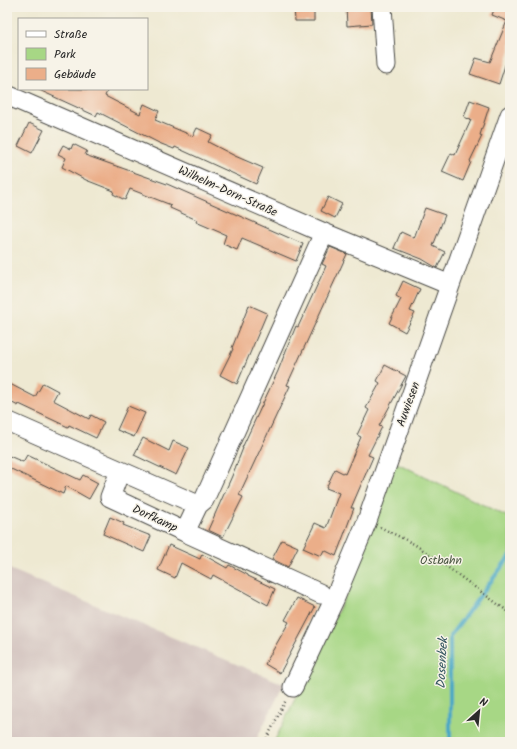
<svg xmlns="http://www.w3.org/2000/svg" width="517" height="749" font-family="Kalam,sans-serif">
  <style>
    .industrial { fill: #d0c0bc }
    .green { fill: #a7d785; stroke: #698158 }
    .lines { fill: none; stroke-linecap: round; stroke-linejoin: round }
    .stream { stroke: #46a7c5; stroke-width: 4 }
    .building { fill: #ebae89 }
    .minor-casing { stroke: #484844; stroke-width: 21 }
    .path { stroke: #484844; stroke-width: 2.5; stroke-dasharray: 1 3; stroke-linecap: butt }
    .minor { stroke: #fff; stroke-width: 19 }
    .labels { text-anchor: middle; stroke-width: 3; stroke-linejoin: round; paint-order: stroke }
    .street-label { font-size: 12px; fill: #2b2b2b; stroke: #f7f3e8 }
    .park-label { font-size: 12px; fill: #4a5642; stroke: #f7f3e8 }
    .water-label { font-size: 13px; font-style: italic; fill: #345661; stroke: #f7f3e8 }
  </style>
  <rect width="100%" height="100%" fill="#f7f3e8"/>
  <filter id="ink" filterUnits="userSpaceOnUse"><feTurbulence type="fractalNoise" baseFrequency=".025" numOctaves="2"/><feDisplacementMap in="SourceGraphic" scale="8" xChannelSelector="R" yChannelSelector="G"/><feConvolveMatrix kernelMatrix="1 2 1 2 8 2 1 2 1" color-interpolation-filters="sRGB"/></filter>
  <filter id="wash" filterUnits="userSpaceOnUse"><feTurbulence type="fractalNoise" baseFrequency=".012" numOctaves="4" result="noise"/><feDisplacementMap in="SourceGraphic" scale="16" xChannelSelector="R" yChannelSelector="G"/><feGaussianBlur stdDeviation="0.9" result="paint"/><feColorMatrix in="noise" values="0 0 0 0 0 0 0 0 0 0 0 0 0 0 0 0 0 1.4 0 .05"/><feComposite in="paint" operator="in"/></filter>
  <g filter="url(#wash)">
    <rect width="100%" height="100%" fill="#eee9d2"/>
    <path class="industrial" d="M7 568 284 684 255 742H7Z"/>
    <path class="green" d="M393 461 510 518V742H274L357 572Z"/>
    <g class="lines">
      <path class="stream" d="M450 742V636L510 556"/>
    </g>
    <g id="blocks">
      <path class="building" d="M294 7H314V21H295Z
        M346 7H371L372 24 347 26Z
        M495 7H510V50L499 84 470 74 476 58 490 62 507 21 492 15Z
        M37 89H108L105 96 140 114 144 104 159 111 155 120 193 136 197 128 212 135 208 142 235 156 263 168 256 184 175 147 174 149 159 143 98 112 96 116Z
        M470 100 489 107 480 135 482 136 470 161 471 162 463 181 442 172 451 153 455 155 471 120 464 117Z
        M29 123 44 130 32 153 18 146Z
        M73 144 87 151 85 155 167 184 303 244 296 261 242 238 237 250 223 244 226 235 196 222 197 220 170 208 171 205 130 189 125 200 113 194 114 191 86 180 62 167 66 158 58 154 63 145 71 149Z
        M328 197 342 204 335 218 321 211Z
        M425 208 445 215 433 246 445 252 437 268 422 259 394 248 401 232 414 238Z
        M330 247 347 254 287 385 290 386 239 495 243 497 223 537 208 530 232 476 243 448H242L278 371 289 343 296 326 298 327 326 266 322 264Z
        M403 281 420 289 410 311 415 313 405 332 389 323 401 299 396 296Z
        M249 305 267 313 237 384 220 375 233 349 232 348Z
        M385 365 406 376 379 426 382 427 368 455 373 457 351 508H354L336 556 324 550 321 556 303 548 315 523 326 528 339 493 326 488 335 469 345 474 361 437 357 435 369 410 366 408 380 383 377 381Z
        M43 383 58 391 53 400 89 419 91 415 104 422 96 438 69 425 68 427 19 404 18 406 7 400V390L10 384 35 397Z
        M128 406 145 413 134 437 117 430Z
        M143 438 169 451 173 441 189 448 176 475 134 455Z
        M7 455 23 462 27 455 80 480 83 475 98 483 89 499 66 486 63 494 7 467Z
        M110 517 124 523 123 525 151 536 144 552 103 534Z
        M282 540 298 547 288 567 272 559Z
        M169 545 200 559 202 554 227 568 229 565 248 575V576L275 589 268 605 213 575 211 579 181 563 175 578 158 570Z
        M297 598 315 607 280 673 265 664 289 622 285 620Z"/>
    </g>
  </g>
  <g filter="url(#ink)">
    <use href="#blocks" fill-opacity="0" stroke="#484844" stroke-width="1"/>
    <g class="lines">
      <defs>
        <path id="minor" d="M382 7 386 65
          M7 95 324 233 450 285
          M7 421 198 505 185 532 110 497 120 471
          M198 505 204 500 324 233
          M185 532 321 594
          M293 687 334 600 367 521 510 115"/>
      </defs>
      <use href="#minor" class="minor-casing"/>
      <path class="path" d="M380 527 414 544 435 558 510 613
        M265 742 286 700"/>
      <use href="#minor" class="minor"/>
    </g>
  </g>
  <g class="labels">
    <g class="street-label">
      <text transform="translate(228 191) rotate(24)" y="4">Wilhelm-Dorn-Straße</text>
      <text transform="translate(408 404) rotate(-70)" y="4">Auwiesen</text>
      <text transform="translate(155 518) rotate(25)" y="4">Dorfkamp</text>
    </g>
    <g class="park-label">
      <text x="441" y="564">Ostbahn</text>
    </g>
    <g class="water-label">
      <text transform="translate(441 663) rotate(-87)" y="5">Dosenbek</text>
    </g>
  </g>
  <rect width="517" height="749" fill="none" stroke="#f7f3e8" stroke-width="24"/>
  <rect x="18" y="18" width="130" height="72" fill="#f7f3e8" stroke="#a5a39c"/>
  <rect x="26" y="31" width="20" height="6" fill="#ffffff" stroke="#a5a39c"/>
  <text x="54" y="38" font-size="12" fill="#2b2b2b">Straße</text>
  <rect x="26" y="48" width="20" height="12" fill="#a7d785" stroke="#a5a39c"/>
  <text x="54" y="58" font-size="12" fill="#2b2b2b">Park</text>
  <rect x="26" y="68" width="20" height="12" fill="#ebae89" stroke="#a5a39c"/>
  <text x="54" y="78" font-size="12" fill="#2b2b2b">Gebäude</text>
  <g transform="translate(479 711) rotate(27)" stroke="#f7f3e8" stroke-width="3" paint-order="stroke">
  <path d="M0-3L7 15L0 10L-7 15Z" fill="#2b2b2b"/>
  <text y="-6" font-size="11" font-weight="bold" text-anchor="middle" fill="#2b2b2b">N</text>
  </g>
</svg>
